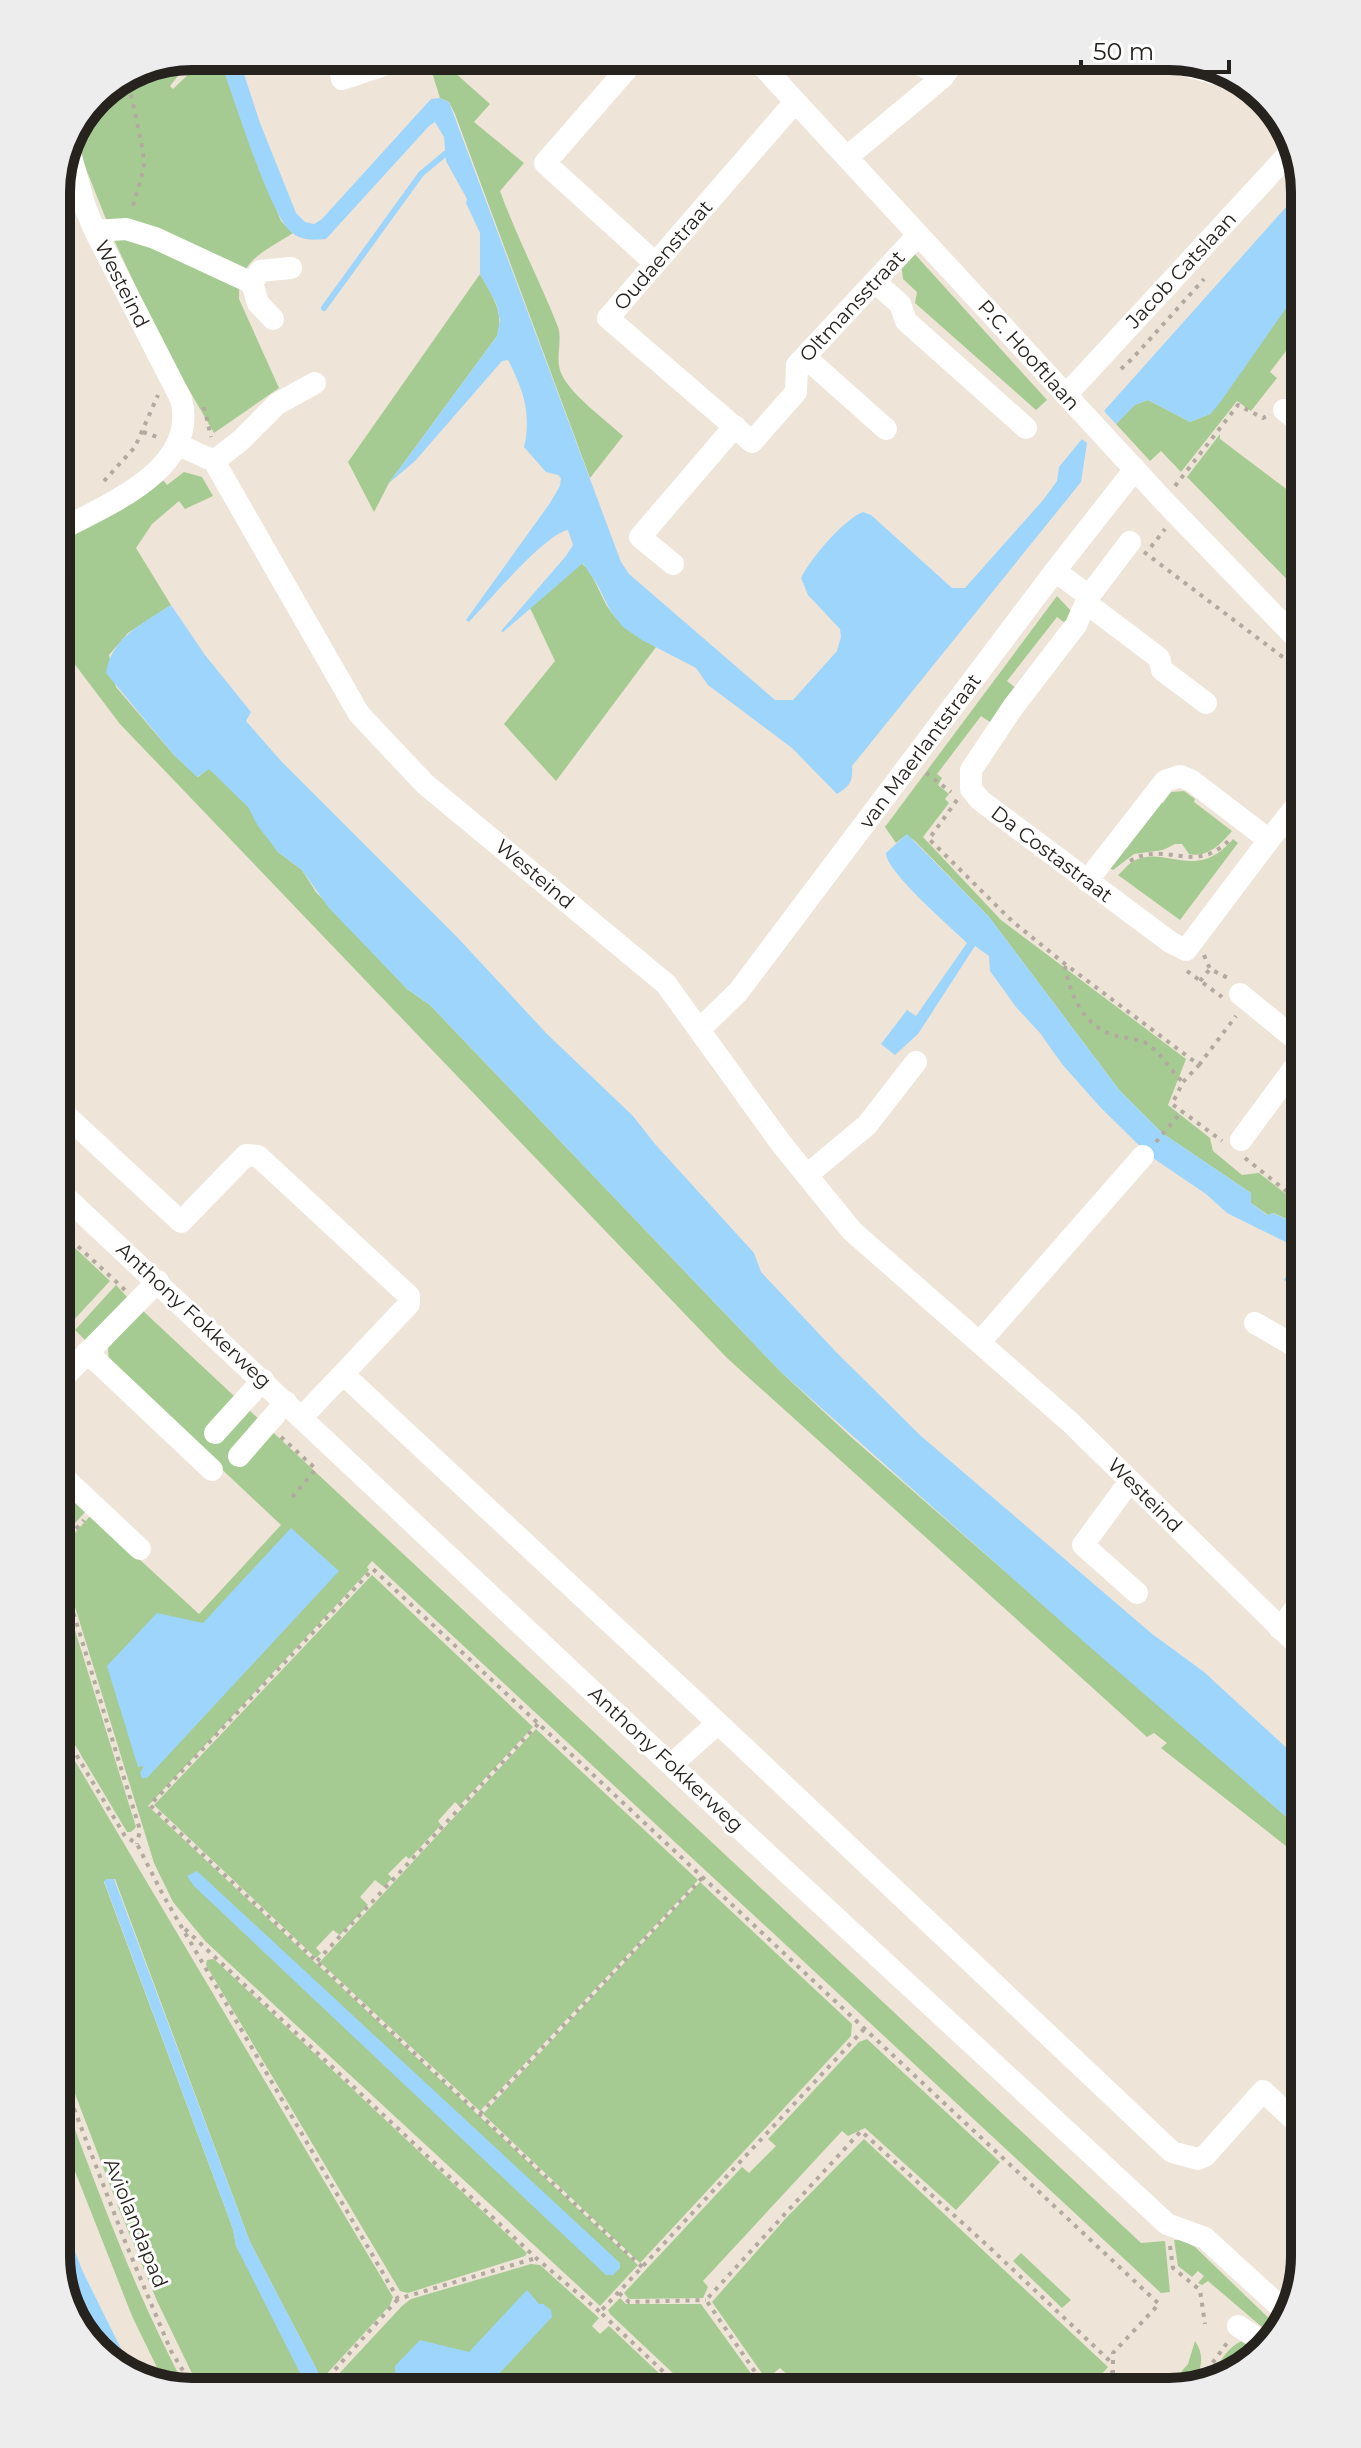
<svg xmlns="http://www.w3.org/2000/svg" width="1361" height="2448" font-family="Montserrat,sans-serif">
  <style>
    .green { fill: #a6cb92; fill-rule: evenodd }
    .water { fill: #9ed5fc }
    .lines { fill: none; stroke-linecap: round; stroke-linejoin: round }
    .stream { stroke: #9ed5fc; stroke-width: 6 }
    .path { stroke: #b2a99f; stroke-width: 4; stroke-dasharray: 4 6; stroke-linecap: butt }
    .minor { stroke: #fff; stroke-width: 22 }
    .labels { text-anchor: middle; stroke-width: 6; stroke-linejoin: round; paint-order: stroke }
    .street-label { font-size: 20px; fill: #26221e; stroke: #fff }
    .rim { fill: none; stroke: #26221e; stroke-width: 10 }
  </style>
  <rect width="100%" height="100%" fill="#eee4d7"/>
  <path class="green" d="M437 63H444L490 104 474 122 524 163 500 191C517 238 540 281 558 327 563 342 554 360 562 375 572 396 606 420 623 436L590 478 455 114 449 102 440 98 431 69Z
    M222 65 249 142 281 221 293 233C264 252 238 260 239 299L279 388 214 433 163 345 115 242 75 141 96 96 140 66H186L170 86 173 89 197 66Z
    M911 250 1047 400 1036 410 915 303 917 292 903 279 901 262Z
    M480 274C491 294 505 312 497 336L389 483 374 512 348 462Z
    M1305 281V326L1270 372 1277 378 1251 411 1237 401 1181 472 1161 451 1150 461 1116 424 1134 405 1148 400 1190 422 1210 414Z
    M1220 434V439L1305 503V598L1187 477Z
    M184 472 202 477 213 496 185 509 179 501 152 524 136 548 171 605 128 633 109 655 116 687 174 755 198 777 209 768 249 807 278 852 302 870 316 892 407 989 430 1005 781 1372 851 1437 1305 1833V1861L1161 1748 1167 1743 1154 1733 1147 1737 727 1358 120 724 67 654 56 661V545L163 480 167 485Z
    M582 563C596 577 600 597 611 612 622 626 640 639 656 647L556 781 504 724 555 661 530 608Z
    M1057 596 1071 611 1069 626 1057 617 1007 681 1018 690 993 724 981 716 937 774 942 778 938 785 949 794 945 799 949 803 923 837 1001 920 1186 1059 1168 1105 1210 1138 1213 1151 1242 1175 1259 1173 1305 1209V1228L1274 1213 1268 1215 1251 1203V1193L1162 1133 1120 1091 989 917 915 841 906 835 896 843 885 827Z
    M1184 791 1195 799 1194 802 1232 831C1221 844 1208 858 1189 854L1182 844H1175L1163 850 1134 854 1113 870 1108 867 1159 800 1163 803 1171 792Z
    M1233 839 1238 843 1180 920 1118 875C1123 871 1127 865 1132 862 1165 843 1195 884 1233 839Z
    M56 1230 110 1281 56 1339Z
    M116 1285 128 1298 87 1342 75 1330Z
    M142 1310 1141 2243 1165 2241 1170 2292 1161 2293 372 1561 367 1567 369 1570 148 1806 638 2265 600 2306 205 1941 173 1902 154 1863 59 1555 61 1548 91 1515 199 1614 281 1525 109 1363 108 1348Z
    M56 1483 86 1511 56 1544Z
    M56 1569 136 1827 131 1832H127L56 1713Z
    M372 1575 533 1727 459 1806 455 1802 438 1821 441 1825 409 1859 406 1856 388 1874 392 1878 384 1887 375 1880 360 1897 368 1905 340 1935 333 1930 316 1948 321 1953 316 1958 154 1805Z
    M56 1729 393 2297 390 2305 310 2392H201L157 2301 117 2204 120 2202 118 2195 114 2196 56 2044ZM107 1879H115L250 2242 318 2372 236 2246 233 2229 104 1882Z
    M536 1729 698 1880 480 2111 320 1962Z
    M700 1882 852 2024 851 2036 640 2263 483 2114Z
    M214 1959 527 2253 525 2256 408 2293 400 2291 206 1965 207 1960Z
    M867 2039 1000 2162 956 2210 865 2128 848 2136 842 2131 703 2281 708 2287 703 2298 629 2299 624 2293 742 2167 749 2173 776 2146 768 2139 859 2042Z
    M56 2079C96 2185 134 2292 188 2392L166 2386 132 2316 56 2123Z
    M864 2139 1108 2367 1086 2392H806L780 2368 766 2379 712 2302 786 2218Z
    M1174 2240H1181L1195 2247 1282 2331 1275 2338 1208 2281 1202 2285 1198 2283 1204 2276 1198 2271 1192 2277 1178 2266Z
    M1021 2253 1071 2300 1062 2308 1013 2261Z
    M531 2264 540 2265 599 2318 592 2326 600 2334 609 2326 679 2392H322L402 2306 411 2299Z
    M620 2298 626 2304H701L760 2386 755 2392H693L610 2314 608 2310Z
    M1195 2341C1206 2356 1201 2375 1189 2388L1169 2392 1184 2376 1181 2372 1188 2364Z
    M1242 2341 1262 2348 1228 2368 1221 2382 1206 2385C1215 2370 1226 2347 1242 2341Z"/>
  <path class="water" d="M222 65H241L260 123 296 213 305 222 314 224 322 219 431 99 440 98 449 102 621 562 629 574 775 700H793L837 651 841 637 840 629 808 595 801 578C811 558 843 520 863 512L871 515 952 588H965L1044 499 1057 481 1059 467 1082 439 1087 443 1081 482 852 766C853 782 850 786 837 794L792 748 708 685 696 668 642 640 623 627 611 612 597 584 583 563 503 632 501 631 566 556 573 545 568 530C546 533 487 603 469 622L466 620 550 503 560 486 561 478 558 475 546 472 524 447C532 414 523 389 508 360L502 361 415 461 389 483 497 336 500 320 496 303 480 274V233L466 203 467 199 446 161 444 137 435 122 429 126 326 239C313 240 301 241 291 232 269 213 234 98 222 65Z
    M1304 187 1305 281 1219 404 1210 414 1190 422 1148 400 1135 405 1116 424 1104 411Z
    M171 605 205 655 251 712 246 721 281 761 457 937 547 1034 633 1116 655 1144 754 1253 761 1272 836 1352 921 1436 1151 1633 1204 1672 1305 1765V1833L1083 1641 781 1372 430 1005 407 989 329 908 302 870 278 852 258 826 248 807 209 769 197 777 174 755 106 673C111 638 143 623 171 605Z
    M907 834 989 917 1120 1091 1162 1133 1251 1193V1203L1267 1215 1273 1213 1305 1228V1273L1294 1286 1284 1280 1302 1250 1227 1213 1206 1194 1150 1156 1100 1107 1062 1064 1040 1033 1016 1007 990 971 989 956 975 946 918 1034 895 1055 881 1044 907 1010 916 1016 967 943C951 927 886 872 886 853Z
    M291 1528 339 1571 147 1778H142L140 1773 144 1766 138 1767 107 1666 157 1613 203 1623Z
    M197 1871 620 2263V2268L613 2275H606L194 1886 187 1876Z
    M107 1879H114L250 2242 318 2372 314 2380 305 2383 236 2246 233 2229 104 1881Z
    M56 2203 83 2272 134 2375 116 2369 67 2308 56 2256Z
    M527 2290 539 2304H543L551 2310 552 2317 482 2392H410L395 2372V2366L420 2340 469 2352Z"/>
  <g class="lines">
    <path class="stream" d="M324 308 421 174 445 154"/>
    <path class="path" d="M127 75 143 151 144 168 132 209
      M1121 369 1132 359 1204 279
      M204 407 211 437
      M143 432 160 438
      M104 481 135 447 158 395
      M1175 486 1238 405 1263 418 1267 416
      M1151 547 1165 529
      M1144 552 1284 658
      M1290 604 1305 595
      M1295 665 1305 673
      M926 773 951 792
      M957 800 929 839 1012 921 1065 964 1199 1065 1183 1082 1172 1104 1222 1141
      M1130 861C1167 839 1196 878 1232 837
      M1204 955 1210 969 1228 978
      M1065 966C1070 995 1083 1025 1113 1035 1123 1038 1134 1038 1144 1042 1161 1051 1169 1070 1183 1082
      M1187 971 1222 997
      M1200 981 1210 969
      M1199 1065 1236 1016
      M1156 1142 1182 1111
      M1245 1158 1305 1206
      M56 1226 125 1290
      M281 1437 316 1469 289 1501
      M56 1551 84 1520
      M56 1556 140 1830 137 1844
      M56 1721 125 1836 137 1844 163 1895 398 2299 536 2258
      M185 1929 536 2258 600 2312
      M317 1961 539 1723
      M56 2062 126 2244 171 2351 196 2392
      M480 2114 703 1877
      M1170 2246 1173 2268 1200 2290 1205 2324
      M642 2267 150 1805 373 1569 1159 2304 1113 2353V2371L1094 2392
      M619 2293 629 2302 706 2300
      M1113 2371V2392
      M1195 2387 1227 2343
      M766 2388 706 2300 861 2131 989 2247 1112 2363
      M315 2392 398 2299
      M685 2392 600 2312 865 2028
      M762 2392 779 2375 798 2392"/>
    <path class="minor" d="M1162 56C1193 73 1230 70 1257 94
      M910 59 943 77
      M757 60 1164 501 1305 647
      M633 62 545 163 655 263
      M339 64 342 79 387 64
      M795 102 608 318 752 442 796 392 797 365 918 235
      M847 157 943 77 956 58
      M95 231 126 229 155 238 252 283 258 303 273 319
      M875 282 900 304 906 321 1026 428
      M252 283 260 271 291 268
      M805 357 886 429
      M1066 395 1296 146
      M1284 410 1305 426
      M179 445 214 461 359 714 425 784 666 984 780 1142 852 1231 1070 1422 1305 1652
      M214 461 240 441 277 404 315 383
      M56 532C105 505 200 470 181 399L95 231 85 207 70 153
      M673 564 640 537 735 426
      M1055 571 1089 596
      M1086 603 1159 658 1162 670 1206 703
      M1269 840 1305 795
      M1087 881 1165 781 1180 776 1192 781 1269 840 1186 950 1170 942 980 800 971 789V770L1013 707 1076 625 1089 596 1130 542
      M1240 994 1305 1047
      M700 1029 738 992 1055 571 1135 469
      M56 1106 181 1222 246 1155 258 1156 409 1296V1304L343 1374 718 1723 1172 2152 1198 2159 1205 2156 1263 2091 1305 2130
      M1241 1140 1305 1053
      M807 1175 867 1125 916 1062
      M56 1188 671 1765 1167 2224 1205 2238 1288 2314
      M1255 1323 1305 1352
      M980 1342 1143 1156
      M87 1352 212 1470
      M56 1385 158 1281
      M302 1417 343 1374
      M215 1433 263 1380
      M239 1456 286 1402
      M56 1470 140 1549
      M1130 1481 1083 1545 1137 1593
      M1280 1629 1305 1595
      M671 1765 718 1723
      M1238 2326 1266 2344"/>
  </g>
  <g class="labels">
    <g class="street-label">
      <text transform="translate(663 255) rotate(-49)" y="7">Oudaenstraat</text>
      <text transform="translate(1181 270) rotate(-47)" y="7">Jacob Catslaan</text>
      <text transform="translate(122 284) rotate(63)" y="7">Westeind</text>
      <text transform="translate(852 306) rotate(-47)" y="7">Oltmansstraat</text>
      <text transform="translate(1029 355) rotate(48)" y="7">P.C. Hooftlaan</text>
      <text transform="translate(920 751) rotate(-53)" y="7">van Maerlantstraat</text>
      <text transform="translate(1052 854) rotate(37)" y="7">Da Costastraat</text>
      <text transform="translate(535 874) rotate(40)" y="7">Westeind</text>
      <text transform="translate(194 1315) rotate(43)" y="7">Anthony Fokkerweg</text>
      <text transform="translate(1145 1495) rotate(45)" y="7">Westeind</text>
      <text transform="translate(666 1759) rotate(43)" y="7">Anthony Fokkerweg</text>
      <text transform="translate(136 2223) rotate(68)" y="7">Aviolandapad</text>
    </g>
  </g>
  <path d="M0 0H1361V2448H0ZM192 70H1169A122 122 0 0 1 1291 192V2256A122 122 0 0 1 1169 2378H192A122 122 0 0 1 70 2256V192A122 122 0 0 1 192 70Z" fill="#eeeded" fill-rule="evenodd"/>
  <path class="rim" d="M192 70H1169A122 122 0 0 1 1291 192V2256A122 122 0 0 1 1169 2378H192A122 122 0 0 1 70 2256V192A122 122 0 0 1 192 70Z"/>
  <path d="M1081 60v12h148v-12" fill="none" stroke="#26221e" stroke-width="4"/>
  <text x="1093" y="60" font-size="24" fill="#26221e" stroke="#ffffff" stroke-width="6" paint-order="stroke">50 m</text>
</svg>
